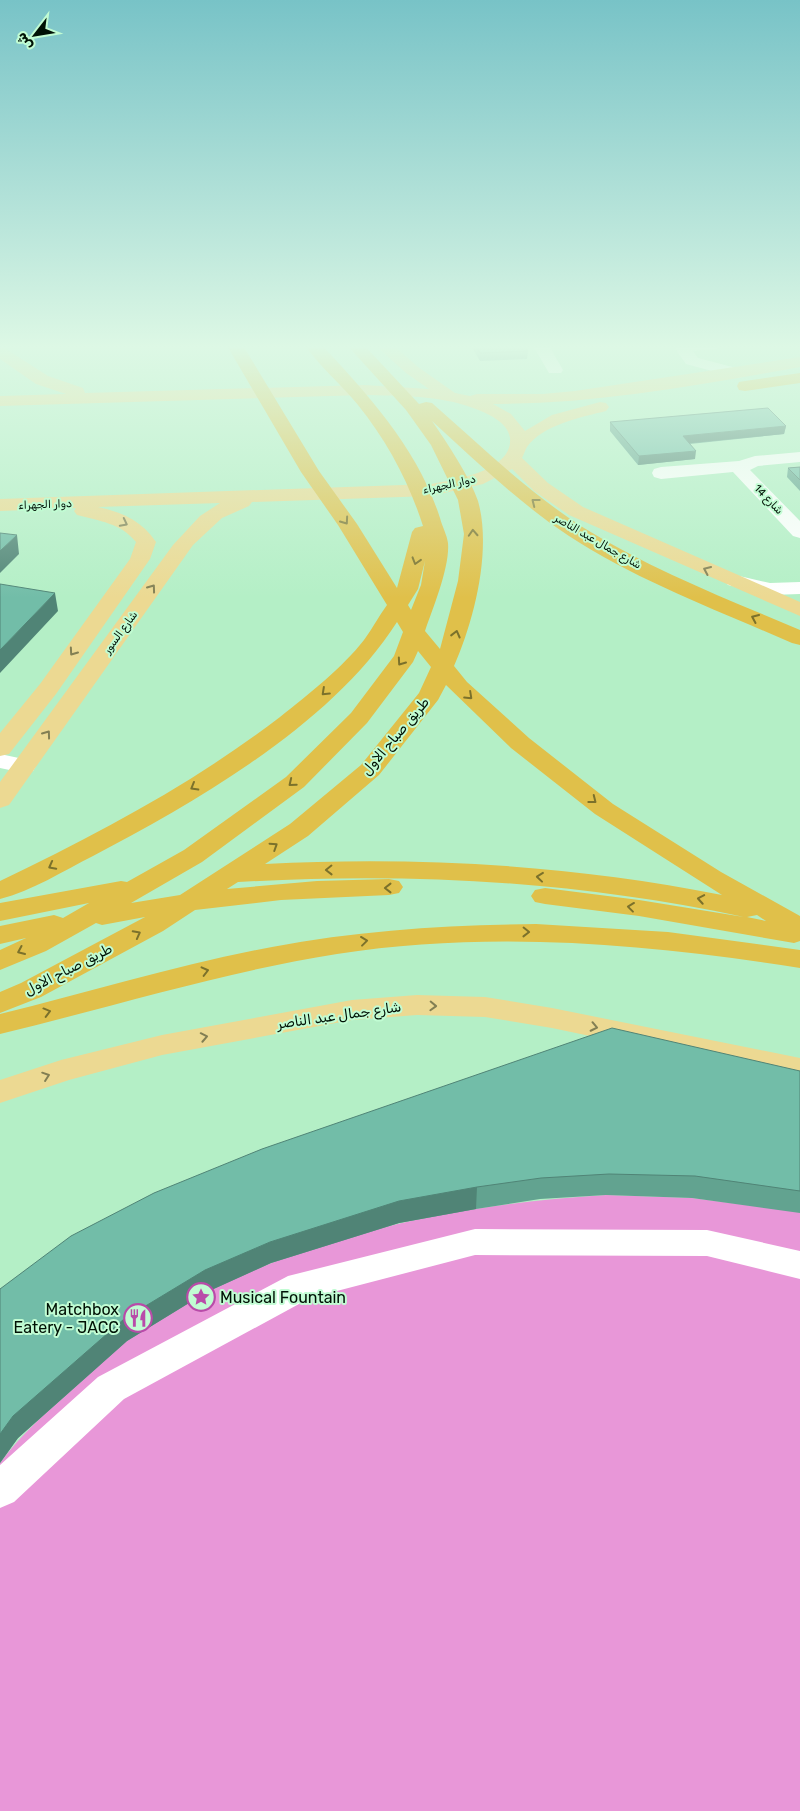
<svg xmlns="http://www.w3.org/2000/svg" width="800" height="1811" font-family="Rubik,'Noto Sans Arabic',sans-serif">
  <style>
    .green { fill: #e897d8 }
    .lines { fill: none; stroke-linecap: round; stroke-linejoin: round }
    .minor { fill: #fff; fill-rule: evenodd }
    .major { fill: #ecd992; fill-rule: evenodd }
    .highway { fill: #e0c04a; fill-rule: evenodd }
    .wall { fill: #62a390 }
    .shaded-wall { fill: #508476 }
    .building { fill: #72bda8; stroke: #508476 }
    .oneway { stroke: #7b712b }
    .oneway2 { stroke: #827f53 }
    .labels { text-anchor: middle; stroke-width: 4; stroke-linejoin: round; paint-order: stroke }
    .far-street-label { font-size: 11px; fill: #001105; stroke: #c1fcd3 }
    .street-label { font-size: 14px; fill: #001105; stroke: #c1fcd3 }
    .near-poi-label { font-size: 16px; fill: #001105; stroke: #c1fcd3; text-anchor: start }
  </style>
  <rect width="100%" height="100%" fill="#b4efc6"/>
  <path class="green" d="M606 1195 692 1198 800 1212V1811H0V1463C22 1433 47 1412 74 1388 92 1372 109 1354 128 1340 266 1242 440 1205 606 1195Z"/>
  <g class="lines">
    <path class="minor" d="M532 344H548L563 370 561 373H549Z
      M672 344H725L717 349 693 351 698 358 744 370 746 373 744 376 738 378 686 364Z
      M800 452V462L758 466 750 470 800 521V538L793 536 733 472 661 479 654 477 652 473 654 469 661 467 739 461 755 456Z
      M735 575 770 583 800 582V594L770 595 728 585 725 581 728 577Z
      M0 754 33 761 36 766 33 771 24 773 0 768Z
      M475 1229 707 1230 800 1251V1279L707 1256 475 1255 310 1298 124 1399 14 1502 0 1508V1465L98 1377 288 1276Z"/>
    <path class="major" d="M374 344H392L418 367 455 393 470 396 477 394H543L575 391 800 357V367C699 385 596 404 493 404L511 414 525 431 552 415 600 402 606 403 609 407 606 411C582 417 542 425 527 447 525 450 524 454 522 458L548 483 583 507 800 602V616L569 515 534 491 512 469 483 484 431 496 252 502 249 506 222 518 193 545 9 805 0 808V782L173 545 200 516 220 503 98 507C122 512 142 521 156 542L150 559 56 694 9 754 0 756V733L40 684 130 559 136 542C121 523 99 521 77 515L74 511 76 508 0 511V499L431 484C454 480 513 471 510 438 508 422 487 413 473 408 439 395 400 396 364 395L0 406V396L66 394 36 384 0 359V347L6 349 48 376 83 388 85 393 364 385 429 389 406 373Z
      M417 995 485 997 552 1008 800 1058V1080L552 1028 485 1017 417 1015 352 1020 162 1055 69 1080 0 1103V1080L61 1060 162 1035 352 1000Z"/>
    <path class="highway" d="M226 344H242L319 471 357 524 397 588 412 532 415 528 423 526C409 482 387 441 358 405 341 384 319 366 304 344H321C369 396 418 449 440 518 442 526 447 535 448 543 450 567 433 608 425 631L440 649 458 581 464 534 458 500 431 445 406 410 346 344H363L419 404 426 402 432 403C481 446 529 493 584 528 652 570 727 599 800 630V645L792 643C717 610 638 581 569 536 519 503 476 461 432 421 446 441 471 479 478 501 492 550 474 621 454 666L467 682 529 738 613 804 721 872 800 916V941L794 943 639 916 545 904 535 902 531 896 535 890 545 888 639 900 744 917C573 881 412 872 238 882L227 889 317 881 389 879 399 881 403 887 399 893 389 895 281 900 195 910 163 931 41 997 0 1013V992L21 983 145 917 102 925 96 923 46 951 0 970V950L26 938 0 944V926L54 915 63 918 89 903 0 921V903L121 881 127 882 184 850 286 777 351 713 394 656 403 632 397 622C332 724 199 800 93 856 63 871 32 891 0 899V881C98 834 194 783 280 717 308 695 343 667 364 640 372 629 379 616 387 605L338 525 301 472ZM425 561 421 585 411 610 408 605 418 589ZM418 651 431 667 419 693 361 765 290 824 180 895 131 903 202 862 304 787 367 723 413 662ZM446 685 511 748 595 814 722 895C571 865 418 856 265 864L308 836 379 775 438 700ZM757 915 766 921 747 917Z
      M800 373V383L745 391 739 390 737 386 739 382 745 381Z
      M536 924 668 932 800 950V968C647 944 491 930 337 954 223 972 112 1007 0 1034V1014C91 992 181 964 272 947 360 930 448 925 536 924Z"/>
  </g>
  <path class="wall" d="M470 344H524L528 351 527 359 480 361Z
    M622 344H668L624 347Z
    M610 422 786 426 784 434 690 444 695 459 638 465 610 431Z
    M800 467V491L787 477 788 468Z
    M800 1071V1213L692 1198 606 1195 540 1199 476 1209 399 1223 271 1263 207 1292 127 1341 18 1438 0 1463V1289Z"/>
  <path class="shaded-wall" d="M786 426 784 434 682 444 683 436Z
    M696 451 695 459 638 465 639 456Z
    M17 535 19 554 0 573V551Z
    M55 593 58 611 0 673V650Z
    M477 1187 476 1209 399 1223 271 1263 207 1292 127 1341 18 1438 0 1463V1434L13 1416 124 1319 205 1270 270 1242 399 1201Z"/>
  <path class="building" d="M475 344H524L528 351 480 353Z
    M768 408 786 426 683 436 696 451 639 456 610 422Z
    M800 467V480L788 468Z
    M0 533 17 535 0 551Z
    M0 584 55 593 0 650Z
    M612 1028 800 1071V1191L695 1176 609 1174 541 1178 477 1187 399 1201 270 1242 205 1270 124 1319 13 1416 0 1434V1289L71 1236 154 1193 262 1149Z"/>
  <defs><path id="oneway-chevron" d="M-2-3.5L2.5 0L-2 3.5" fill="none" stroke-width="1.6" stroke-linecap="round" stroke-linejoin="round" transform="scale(1.25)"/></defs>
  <g class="oneway">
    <use href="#oneway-chevron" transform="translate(535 502) rotate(-142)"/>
    <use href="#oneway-chevron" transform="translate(345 521) rotate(55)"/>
    <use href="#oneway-chevron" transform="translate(473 533) rotate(-93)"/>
    <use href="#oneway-chevron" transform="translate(416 561) rotate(107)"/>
    <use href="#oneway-chevron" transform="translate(755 618) rotate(-156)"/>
    <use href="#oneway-chevron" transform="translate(456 634) rotate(-76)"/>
    <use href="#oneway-chevron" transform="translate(401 662) rotate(125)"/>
    <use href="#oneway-chevron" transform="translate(325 692) rotate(137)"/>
    <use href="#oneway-chevron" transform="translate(469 696) rotate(43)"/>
    <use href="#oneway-chevron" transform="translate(292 783) rotate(141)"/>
    <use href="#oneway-chevron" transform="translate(194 787) rotate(150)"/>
    <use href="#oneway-chevron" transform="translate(593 800) rotate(38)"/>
    <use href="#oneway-chevron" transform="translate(274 846) rotate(-33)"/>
    <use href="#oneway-chevron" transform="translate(52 866) rotate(152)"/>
    <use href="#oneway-chevron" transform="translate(329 870) rotate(179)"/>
    <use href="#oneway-chevron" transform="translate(540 877) rotate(-174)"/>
    <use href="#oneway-chevron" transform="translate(388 888) rotate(-180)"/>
    <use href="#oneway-chevron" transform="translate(701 899) rotate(-170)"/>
    <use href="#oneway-chevron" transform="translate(631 907) rotate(-173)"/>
    <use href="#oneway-chevron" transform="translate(526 932) rotate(1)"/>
    <use href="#oneway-chevron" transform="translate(137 934) rotate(-28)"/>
    <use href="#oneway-chevron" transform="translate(364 941) rotate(-7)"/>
    <use href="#oneway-chevron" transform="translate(21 951) rotate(156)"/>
    <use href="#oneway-chevron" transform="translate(205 971) rotate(-14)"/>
    <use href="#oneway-chevron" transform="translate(47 1012) rotate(-15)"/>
  </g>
  <g class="oneway2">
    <use href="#oneway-chevron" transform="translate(124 523) rotate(27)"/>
    <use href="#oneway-chevron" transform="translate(707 570) rotate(-156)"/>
    <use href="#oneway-chevron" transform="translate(152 588) rotate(-54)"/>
    <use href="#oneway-chevron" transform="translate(73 652) rotate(125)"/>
    <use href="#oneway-chevron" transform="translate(47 734) rotate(-54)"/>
    <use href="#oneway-chevron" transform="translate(433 1006) rotate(2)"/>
    <use href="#oneway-chevron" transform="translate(594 1027) rotate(12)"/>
    <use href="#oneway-chevron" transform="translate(204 1037) rotate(-11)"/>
    <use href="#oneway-chevron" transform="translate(46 1076) rotate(-19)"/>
  </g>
  <linearGradient id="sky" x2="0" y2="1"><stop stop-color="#78c3c7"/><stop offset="0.58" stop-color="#ddf8e5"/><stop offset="1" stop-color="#ddf8e5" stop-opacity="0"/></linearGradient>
  <rect width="800" height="598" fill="url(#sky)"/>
  <defs>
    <symbol id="sight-ring" viewBox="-11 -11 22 22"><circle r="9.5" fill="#c1fcd3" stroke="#b94ba9" stroke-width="1.5"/><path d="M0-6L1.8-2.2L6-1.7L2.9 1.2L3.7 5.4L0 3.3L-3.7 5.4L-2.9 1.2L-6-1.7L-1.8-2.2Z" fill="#b94ba9"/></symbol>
    <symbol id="restaurant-ring" viewBox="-11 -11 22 22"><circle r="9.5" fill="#c1fcd3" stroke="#b94ba9" stroke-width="1.5"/><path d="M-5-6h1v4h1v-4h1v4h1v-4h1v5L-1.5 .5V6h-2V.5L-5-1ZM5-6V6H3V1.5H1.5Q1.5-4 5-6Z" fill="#b94ba9"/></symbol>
  </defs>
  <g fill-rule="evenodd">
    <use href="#sight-ring" x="185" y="1281" width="32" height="32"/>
    <use href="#restaurant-ring" x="122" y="1302" width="32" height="32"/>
  </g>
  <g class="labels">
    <g class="far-street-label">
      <text transform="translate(449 484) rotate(-12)" y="4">دوار الجهراء</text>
      <text transform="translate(769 499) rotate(46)" y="4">شارع 14</text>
      <text transform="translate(45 504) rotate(-2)" y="4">دوار الجهراء</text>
      <text transform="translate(598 541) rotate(30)" y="4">شارع جمال عبد الناصر</text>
      <text transform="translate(120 632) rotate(-54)" y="4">شارع السور</text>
    </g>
    <g class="street-label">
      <text transform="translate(395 736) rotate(-50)" y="5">طريق صباح الاول</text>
      <text transform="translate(68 969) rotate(-27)" y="5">طريق صباح الاول</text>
      <text transform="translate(339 1015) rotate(-8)" y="5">شارع جمال عبد الناصر</text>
    </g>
    <g class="near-poi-label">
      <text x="220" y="1303">Musical Fountain</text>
      <text x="119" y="1315" text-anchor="end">Matchbox<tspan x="119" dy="18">Eatery - JACC</tspan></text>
    </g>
  </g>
  <g transform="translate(35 35) rotate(239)" stroke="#c1fcd3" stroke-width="4" paint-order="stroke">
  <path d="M0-4L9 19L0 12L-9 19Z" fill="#001105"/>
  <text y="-8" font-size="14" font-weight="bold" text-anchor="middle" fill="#001105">ش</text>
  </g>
</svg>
